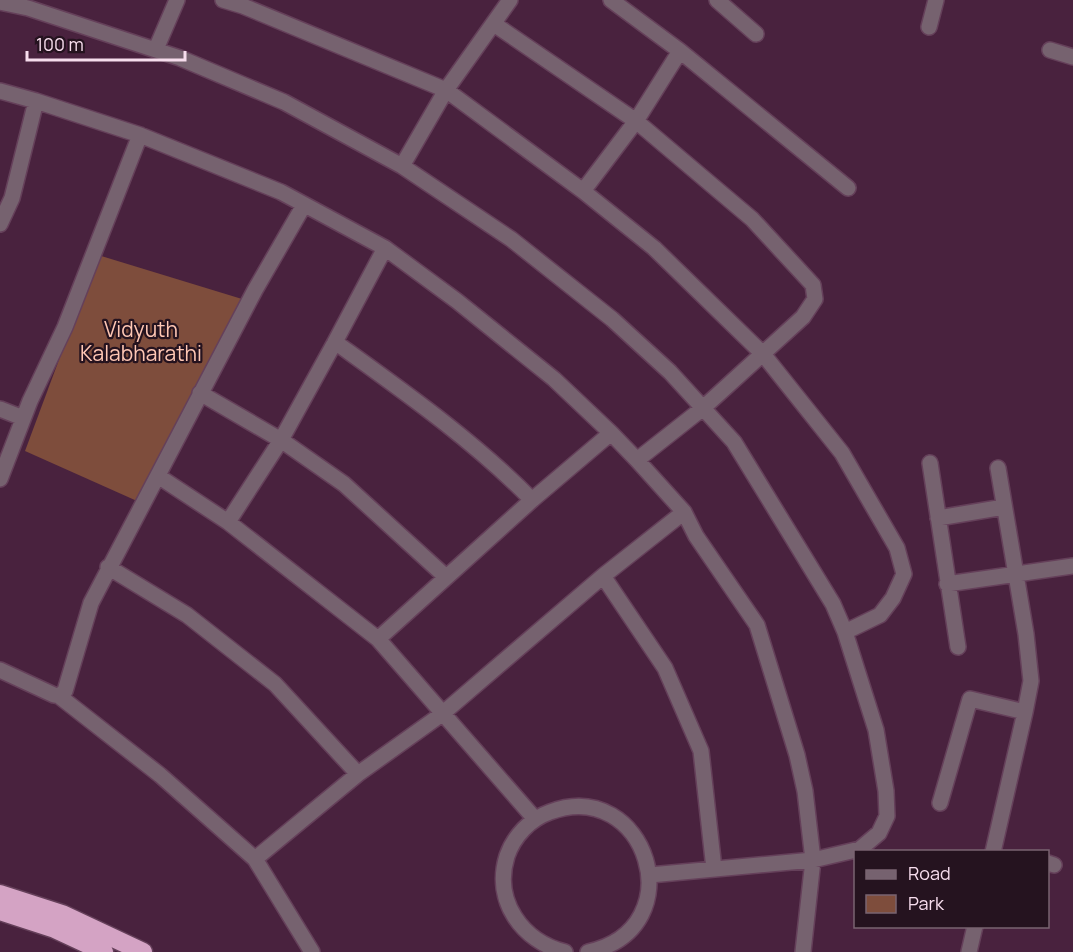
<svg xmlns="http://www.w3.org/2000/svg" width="1073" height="952" font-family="Manrope,sans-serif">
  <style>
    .green { fill: #7e4d3c }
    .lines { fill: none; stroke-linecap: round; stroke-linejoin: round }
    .minor-casing { stroke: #65405a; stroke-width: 18 }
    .highway-casing { stroke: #65405a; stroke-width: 21 }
    .minor { stroke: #76626f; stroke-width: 15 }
    .highway { stroke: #d4a3c4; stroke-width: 18 }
    .labels { text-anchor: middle; stroke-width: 4.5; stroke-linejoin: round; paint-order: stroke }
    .park-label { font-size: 21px; fill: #ffc7b4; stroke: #25131f }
  </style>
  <rect width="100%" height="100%" fill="#49223e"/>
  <path class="green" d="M98 255 242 299 137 501 25 451Z"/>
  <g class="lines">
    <defs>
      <path id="minor" d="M223 0 243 6 446 90 583 191 654 248 763 354 842 453 897 548 904 574 893 598 880 615 845 632
        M611 0 680 51 848 188
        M717 0 756 34
        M0 2 28 8 180 58 284 102 402 166 511 239 612 319 670 372 734 442 833 604 845 632 876 730 886 791 887 816 879 833 860 849 813 860 650 875
        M494 24 636 121 752 219 813 285 815 299 803 317 703 408 637 460
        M929 27 936 0
        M156 49 177 0
        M1050 50 1073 57
        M0 91 36 101 140 135 281 192 385 248 457 301 554 379 611 433 637 460 684 512 696 536 757 625 797 755 805 791 813 860 803 952
        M402 166 446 90 510 0
        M583 191 636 121 680 51
        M0 224 12 198 36 101
        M335 342C403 391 473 440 532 500
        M200 393 281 440 344 484 446 577
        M0 409 23 418
        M930 463 958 647
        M998 468 1026 634 1031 681 1025 712
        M158 476 228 522 378 639 535 819
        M0 479 30 401 65 327 140 135
        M938 518 1004 507
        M228 522 281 440 335 342 385 248
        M108 567 187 615 275 684 358 774
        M603 576 665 668 701 751 714 869
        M947 584 1073 566
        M378 639 532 500 611 433
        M0 670 54 695 59 696 65 691 91 603 255 290 304 205
        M59 696 160 775 255 859 312 952
        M940 803 970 699 1025 712 993 852
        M255 859 358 774 442 714 603 576 684 512
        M1048 863 1054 865
        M565 952C522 941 493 901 507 856 514 836 530 819 550 812 646 776 696 928 588 952
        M969 952 975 926"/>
      <path id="highway" d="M0 894 62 914 143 952
        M0 911 55 929 104 952"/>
    </defs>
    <use href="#minor" class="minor-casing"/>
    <use href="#highway" class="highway-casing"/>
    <use href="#minor" class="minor"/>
    <use href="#highway" class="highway"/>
  </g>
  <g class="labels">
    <g class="park-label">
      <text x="141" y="337">Vidyuth<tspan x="141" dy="24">Kalabharathi</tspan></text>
    </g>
  </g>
  <rect x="854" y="850" width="195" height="78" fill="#25131f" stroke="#796471" stroke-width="1.5"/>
  <rect x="866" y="870" width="30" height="9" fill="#76626f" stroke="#796471" stroke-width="1.5"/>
  <text x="908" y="880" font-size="18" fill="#f7dded">Road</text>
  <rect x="866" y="895" width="30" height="18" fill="#7e4d3c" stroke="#796471" stroke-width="1.5"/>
  <text x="908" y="910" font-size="18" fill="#f7dded">Park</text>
  <path d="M27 51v9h158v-9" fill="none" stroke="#f7dded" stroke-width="3"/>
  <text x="36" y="51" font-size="18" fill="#f7dded" stroke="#25131f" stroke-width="4.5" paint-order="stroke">100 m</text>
</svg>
